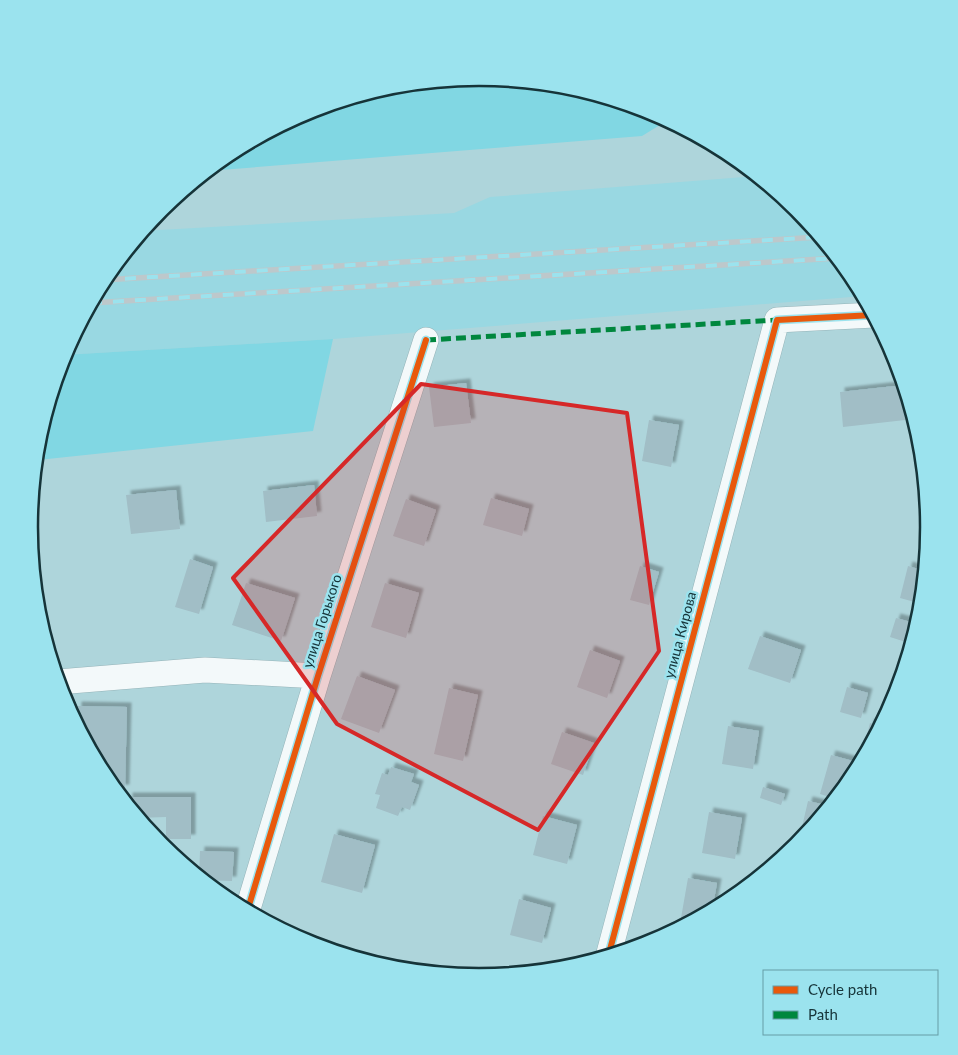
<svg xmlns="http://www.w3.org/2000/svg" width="958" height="1055" font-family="Lato,sans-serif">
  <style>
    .built { fill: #99d8e2 }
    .green { fill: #81d7e3 }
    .building { fill: #a1bec6; filter: url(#shadow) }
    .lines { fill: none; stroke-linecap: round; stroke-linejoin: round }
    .street-casing { stroke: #94b3b8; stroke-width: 26 }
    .street { stroke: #f3f9fa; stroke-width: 25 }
    .rail-casing { stroke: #bdc8cb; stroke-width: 5.5 }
    .rail { stroke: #9be3ee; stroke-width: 4; stroke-dasharray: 11; stroke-linecap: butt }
    .quiet { stroke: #00873e; stroke-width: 5; stroke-dasharray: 10 5; stroke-linecap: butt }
    .cycleway-casing { stroke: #9be3ee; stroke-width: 9 }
    .cycleway { stroke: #e8590c; stroke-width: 6 }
    .marked { fill: #d62828; fill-opacity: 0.2; stroke: #d62828; stroke-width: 4; stroke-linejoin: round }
    .labels { text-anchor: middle; stroke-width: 5; stroke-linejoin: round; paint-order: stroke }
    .street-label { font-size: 14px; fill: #163439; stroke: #9be3ee }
    .rim { fill: none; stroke: #163439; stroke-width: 2.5 }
  </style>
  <defs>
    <filter id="shadow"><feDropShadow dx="4.5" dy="-4.5" stdDeviation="1" flood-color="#0004"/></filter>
  </defs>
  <rect width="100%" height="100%" fill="#aed5db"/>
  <path class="built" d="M757 176 798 209 854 278 863 296 333 339 63 355 105 277 142 231 454 213 490 197Z"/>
  <path class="green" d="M479 77 567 86 652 112 668 120 642 136 208 171 229 153 307 111 391 86Z
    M333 339 313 431 38 460 30 519 37 439 63 355Z"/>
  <path class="building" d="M466 383 471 423 434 427 429 387Z
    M904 385 914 419 843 427 840 392Z
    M649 420 679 425 671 467 642 461Z
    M314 485 317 516 266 522 263 491Z
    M176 490 180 529 131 534 126 495Z
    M491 498 529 509 522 536 483 525Z
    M406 499 436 510 424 546 393 536Z
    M190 559 213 567 199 614 175 607Z
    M640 566 659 572 649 605 630 600Z
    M908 566 925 571 922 604 900 598Z
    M246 583 295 598 281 641 232 625Z
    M385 583 419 593 406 638 371 627Z
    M896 618 918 624 912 644 890 637Z
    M760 636 801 650 790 683 748 669Z
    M590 650 620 661 607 698 577 687Z
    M357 676 395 690 379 733 341 719Z
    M847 687 868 693 861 718 840 712Z
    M449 688 478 695 463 761 434 754Z
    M77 706 127 707 125 789H114L104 777 101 771V765H98L77 725Z
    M870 723 881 726 871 744 865 743Z
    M728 726 759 731 753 769 722 764Z
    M562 732 594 743 583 775 551 764Z
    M831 755 853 761 845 788 836 799 820 794Z
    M391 767 414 774 411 782 419 785 410 810 402 807 398 816 376 808 380 795 375 794 382 773 388 775Z
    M763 787 785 794 781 805 760 798Z
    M128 797H191V839H166V817L137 818 128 806Z
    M808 801 830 806 811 829 802 827Z
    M709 812 742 818 735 859 702 853Z
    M543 816 577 825 567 864 533 855Z
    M334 834 375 845 362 893 321 882Z
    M200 851 234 852 232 881 202 880 199 877Z
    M688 878 717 883 712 911 695 920 681 918Z
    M519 899 551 908 542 943 510 935Z"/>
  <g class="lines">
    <defs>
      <path id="street" d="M58 682 205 670 318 676
        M247 912 318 676 426 340
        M608 957 777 320 874 315"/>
    </defs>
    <use href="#street" class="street-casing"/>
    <use href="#street" class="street"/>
    <defs>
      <path id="rail" d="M103 280 820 237
        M91 303 838 258"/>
    </defs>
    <use href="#rail" class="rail-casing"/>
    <use href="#rail" class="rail"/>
    <path class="quiet" d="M426 340 777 320"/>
    <defs>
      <path id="cycleway" d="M247 912 318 676 426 340
        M608 957 777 320 874 315"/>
    </defs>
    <use href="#cycleway" class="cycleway-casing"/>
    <use href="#cycleway" class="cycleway"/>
  </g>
  <path class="marked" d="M421 384 627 413 659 651 538 830 337 724 233 578Z"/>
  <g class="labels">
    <g class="street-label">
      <text transform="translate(322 621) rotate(-72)" y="5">улица Горького</text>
      <text transform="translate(680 635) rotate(-75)" y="5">улица Кирова</text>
    </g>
  </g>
  <path d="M0 0H958V1055H0ZM38 527a441 441 0 1 1 882 0a441 441 0 1 1-882 0Z" fill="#9be3ee" fill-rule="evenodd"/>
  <path class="rim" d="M38 527a441 441 0 1 1 882 0a441 441 0 1 1-882 0Z"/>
  <rect x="763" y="970" width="175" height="65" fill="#9be3ee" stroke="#669da6"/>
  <rect x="773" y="986" width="25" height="8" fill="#e8590c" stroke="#669da6"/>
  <text x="808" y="995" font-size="15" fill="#163439">Cycle path</text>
  <rect x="773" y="1011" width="25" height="8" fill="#00873e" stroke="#669da6"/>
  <text x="808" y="1020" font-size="15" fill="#163439">Path</text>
</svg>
